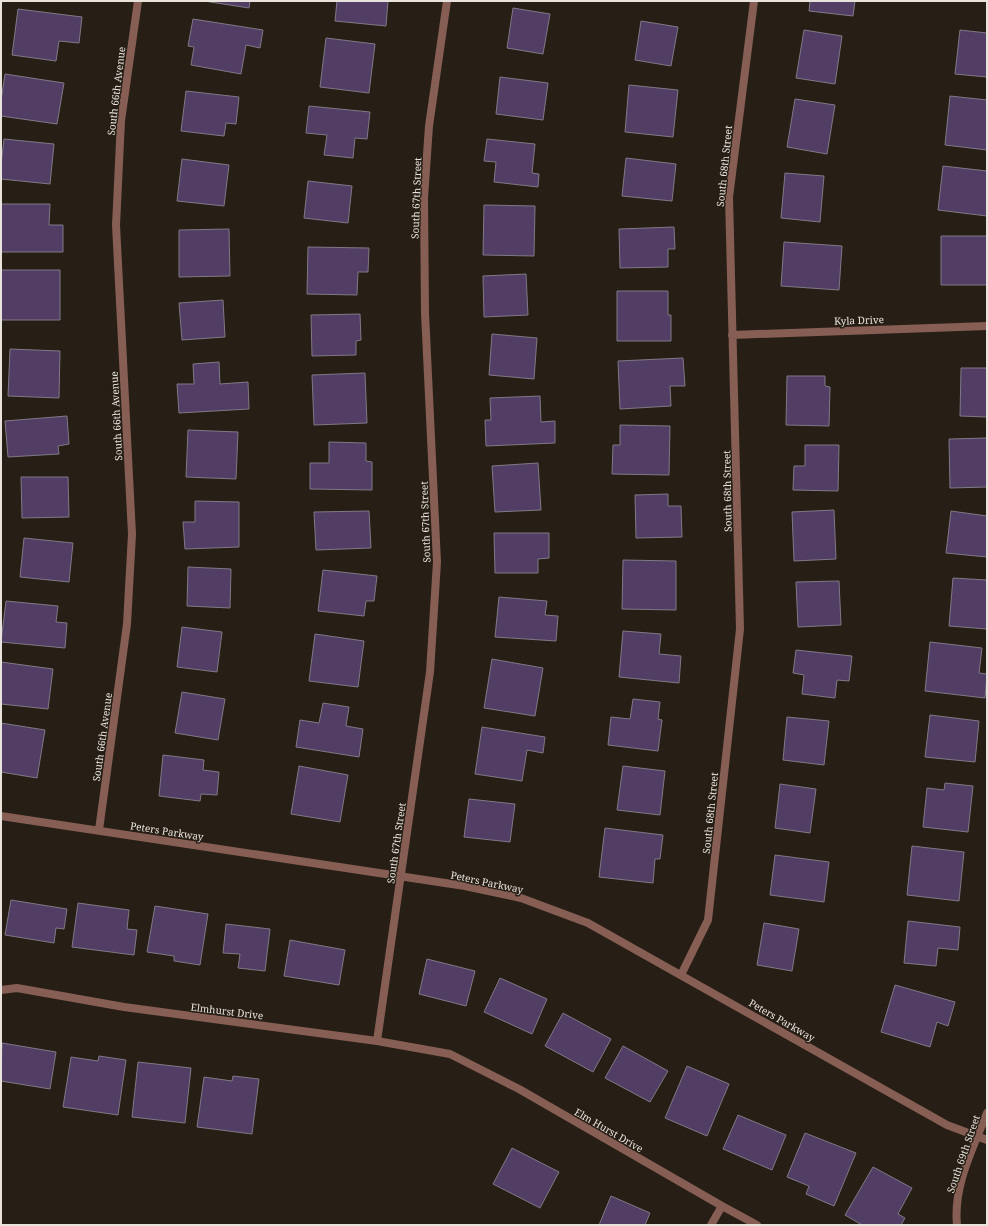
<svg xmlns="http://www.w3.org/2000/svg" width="988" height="1226" font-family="'Noto Serif',serif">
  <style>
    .building { fill: #523e64; stroke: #7f7985 }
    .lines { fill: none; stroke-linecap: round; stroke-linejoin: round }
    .minor { stroke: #875e53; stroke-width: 8 }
    .labels { text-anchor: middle; stroke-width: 3; stroke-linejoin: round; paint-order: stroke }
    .street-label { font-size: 10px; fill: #e8e3dc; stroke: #271f16 }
  </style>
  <rect width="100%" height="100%" fill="#271f16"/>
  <path class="building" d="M204 1H250L249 8Z
    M337 1H388L386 26 335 21Z
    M810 1H855L853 16 809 11Z
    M513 8 550 14 543 54 507 48Z
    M18 9 82 17 79 43 59 41 56 61 12 55Z
    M193 19 263 30 260 48 246 45 241 74 191 65 194 47 188 46Z
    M641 21 678 27 671 66 635 60Z
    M804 30 842 36 835 84 796 78Z
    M960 30 987 33V77L955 74Z
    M326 38 375 44 369 93 320 87Z
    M5 74 64 83 57 124 1 116V101Z
    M500 77 548 83 543 120 496 114Z
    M629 85 678 90 673 137 625 132Z
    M186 91 239 97 236 124 226 123 224 136 181 131Z
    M950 96 987 100V150L945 145Z
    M795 99 835 105 827 154 787 147Z
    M309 106 370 112 367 139 355 138 353 158 324 155 327 135 306 133Z
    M4 139 54 144 50 184 1 179V165Z
    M487 139 535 144 532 173 539 174 538 187 494 182 496 162 484 161Z
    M626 158 676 164 672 201 622 196Z
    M182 159 229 165 224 206 177 201Z
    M943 166 987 171V216L938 210Z
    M785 173 824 176 820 222 781 218Z
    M308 181 352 186 348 223 304 218Z
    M1 204H50L49 225H63V252H1Z
    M484 205 535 206 534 256 483 255Z
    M674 227 675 249H668V267L620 268 619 229Z
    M229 229 230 276 179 277V230Z
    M941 236H987V285H941Z
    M784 242 842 246 839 290 781 286Z
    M308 247 369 248 368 272H358L357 295 307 294Z
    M1 270H60V320H1Z
    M526 274 528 315 484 317 483 276Z
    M617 291H668V315H671V341H617Z
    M223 300 225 337 182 340 179 303Z
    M360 314 361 340 356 341V355L312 356 311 315Z
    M492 334 537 338 534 379 489 375Z
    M10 349 60 351 59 398 8 396Z
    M683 358 685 386H670L671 406 620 409 618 361Z
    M219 362 220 384 248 382 249 409 179 413 177 384H194L193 364Z
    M961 368H987V417L960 416Z
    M365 373 367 423 314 425 312 375Z
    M787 376H825V386L830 387 829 426 786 425Z
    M540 396 541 422 555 421V443L486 446 485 420H491L490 398Z
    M67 416 69 444 58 446 59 454 8 457 5 421Z
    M620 425 670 426 669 475 612 474 613 445H620Z
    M188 430 238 432 236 479 186 477Z
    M987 438V487L950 488 949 439Z
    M329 442 366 443V461L372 462V490L310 489V463H329Z
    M805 445H839L838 491 793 490 794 466H805Z
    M538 463 541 510 495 512 492 466Z
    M21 477H68L69 517 22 518Z
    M668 494V506H681L682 537 636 538 635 495Z
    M195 501 239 502V547L185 549 183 522H195Z
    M834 510 836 559 794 561 792 512Z
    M369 511 371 548 316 550 314 512Z
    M951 511 987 516V557L946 553Z
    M494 533H549V558L538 559V573H495Z
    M24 538 73 543 69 582 20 577Z
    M623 560 676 561V610L622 609Z
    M188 567 231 569 230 608 187 606Z
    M323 570 377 576 374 601H366L364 616 318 611Z
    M953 578 987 580V629L949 626Z
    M839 581 841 625 798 627 796 582Z
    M499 597 547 601 545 615 558 616 556 641 495 637Z
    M6 601 58 606 56 622 67 623 65 648 1 642Z
    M182 627 222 632 217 672 177 667Z
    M623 631 661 634 659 654 681 656 679 683 619 677Z
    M315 634 364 641 358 687 309 681Z
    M930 642 982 648 979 673 987 674 985 698 925 691Z
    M796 650 852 656 849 681 837 680 835 698 802 694 804 675 793 673Z
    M492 659 543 668 535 716 484 708Z
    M1 662 53 669 48 709 1 704Z
    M182 692 225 699 218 740 175 733Z
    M633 699 660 702 658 719 662 720 658 751 608 745 611 717 630 719Z
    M323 703 349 707 346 726 363 729 359 757 296 747 300 720 319 723Z
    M930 715 979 721 975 762 925 757Z
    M787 717 829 721 824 765 783 760Z
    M1 723 45 730 37 778 1 772Z
    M482 727 545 737 543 753 527 750 522 781 475 774Z
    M163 755 204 760 203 770 219 772 217 795 201 794 200 801 159 796Z
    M299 766 348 775 340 822 291 814Z
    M623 766 665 771 660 815 617 810Z
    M945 783 973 786 968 832 923 827 927 788 944 790Z
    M780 784 816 789 810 833 775 828Z
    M469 799 515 804 510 842 464 837Z
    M605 828 663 835 660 859H655L653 883 599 877Z
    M912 846 964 852 959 901 907 895Z
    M775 855 829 862 824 902 770 895Z
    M11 900 67 909 64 929 56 928 54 943 5 935Z
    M78 903 129 910 127 929 137 930 134 955 72 947Z
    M155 906 208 914 200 965 174 961V956L147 952Z
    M908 921 960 927 958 950 938 948 936 966 904 963Z
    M764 923 799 929 792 971 757 965Z
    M226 924 270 929 265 971 238 968 240 954 223 953Z
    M290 940 345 950 339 985 284 976Z
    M427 959 475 971 466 1006 419 994Z
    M500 978 547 999 532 1034 484 1012Z
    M895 985 955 1002 948 1026 937 1022 930 1047 881 1032Z
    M563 1013 611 1039 593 1072 545 1046Z
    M2 1043 56 1052 50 1089 1 1081Z
    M623 1046 668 1071 650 1102 605 1078Z
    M99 1056 126 1060 118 1115 63 1107 71 1057 98 1061Z
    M138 1062 191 1068 185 1123 132 1117Z
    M687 1066 729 1084 707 1136 665 1118Z
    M233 1076 259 1079 252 1134 197 1127 204 1077 232 1081Z
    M738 1115 786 1135 772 1170 723 1149Z
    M805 1133 856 1153 834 1206 806 1194 809 1186 787 1177Z
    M512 1148 559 1172 540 1208 493 1184Z
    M873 1167 912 1188 898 1214 905 1218 901 1225H862L845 1215Z
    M611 1196 650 1213 645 1225H599Z"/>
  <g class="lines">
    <path class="minor" d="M732 335 987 326
      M1 816 465 886 521 898 588 923 947 1125 987 1140
      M99 830 127 624 132 534 116 225 121 121 138 1
      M681 975 708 920 740 629 729 197 754 1
      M1 990 17 988 124 1007 377 1041 450 1054 519 1089 722 1206 757 1225
      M377 1041 430 672 437 562 425 313 424 198 429 126 447 1
      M711 1225 722 1206
      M957 1225C953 1186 973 1148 987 1113"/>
  </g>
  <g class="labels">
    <g class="street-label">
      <text transform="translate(116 91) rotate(-83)" y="4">South 66th Avenue</text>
      <text transform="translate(724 166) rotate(-84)" y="4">South 68th Street</text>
      <text transform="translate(416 198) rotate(-88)" y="4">South 67th Street</text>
      <text transform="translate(859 320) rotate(-2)" y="4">Kyla Drive</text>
      <text transform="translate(116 416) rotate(-93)" y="4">South 66th Avenue</text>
      <text transform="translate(727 491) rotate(-91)" y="4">South 68th Street</text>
      <text transform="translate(425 522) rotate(-92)" y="4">South 67th Street</text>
      <text transform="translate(102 737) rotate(-82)" y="4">South 66th Avenue</text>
      <text transform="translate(710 813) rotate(-84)" y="4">South 68th Street</text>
      <text transform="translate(167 831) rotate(9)" y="4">Peters Parkway</text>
      <text transform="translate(396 843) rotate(-82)" y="4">South 67th Street</text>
      <text transform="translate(487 882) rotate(12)" y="4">Peters Parkway</text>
      <text transform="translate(227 1011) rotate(7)" y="4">Elmhurst Drive</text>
      <text transform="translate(782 1020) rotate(30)" y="4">Peters Parkway</text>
      <text transform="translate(609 1130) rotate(30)" y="4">Elm Hurst Drive</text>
      <text transform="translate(963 1154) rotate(-71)" y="4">South 69th Street</text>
    </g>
  </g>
  <rect width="988" height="1226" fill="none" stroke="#e8e3dc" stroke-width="4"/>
</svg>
